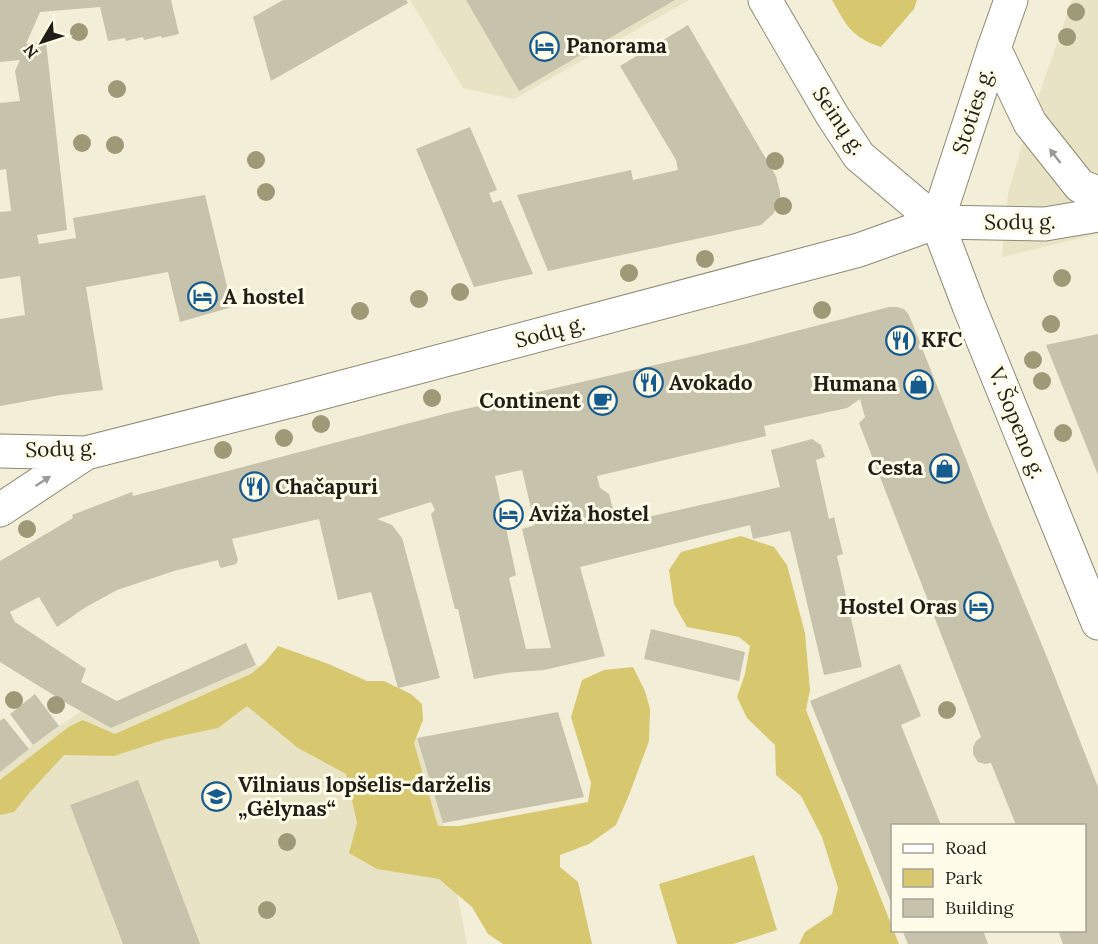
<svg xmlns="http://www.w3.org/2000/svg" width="1098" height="944" font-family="Lora,serif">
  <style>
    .built { fill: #e8e3c4 }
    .green { fill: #d7c86f }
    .building { fill: #c6c2ac; fill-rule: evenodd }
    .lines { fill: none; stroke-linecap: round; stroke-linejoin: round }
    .minor-casing { stroke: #8c8974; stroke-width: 35 }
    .major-casing { stroke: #8c8974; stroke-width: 35 }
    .minor { stroke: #fff; stroke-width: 33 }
    .major { stroke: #fff; stroke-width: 33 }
    .tree { fill: #9f9977 }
    .oneway { fill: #9b9a96 }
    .labels { text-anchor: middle; stroke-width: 6; stroke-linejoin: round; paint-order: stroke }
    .poi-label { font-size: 21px; font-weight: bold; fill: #201e16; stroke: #fffce9; text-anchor: start }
    .street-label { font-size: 21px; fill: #201e16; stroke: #fffce9 }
  </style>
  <rect width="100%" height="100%" fill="#f2eed7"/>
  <path class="built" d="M410 0H689L514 99 463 88Z
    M1072 0H1098V234L1002 257 1008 194 1024 138Z
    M256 665 417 738 443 823 467 944H0V772L33 745 81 711 111 728Z"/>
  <path class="green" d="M832 0H917L914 9 881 47C851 37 847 26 832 0Z
    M741 536 774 547 787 565 805 633 810 690 806 710 899 944H799L805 932 832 914 838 888 822 837 801 796 776 775 775 745 747 718 737 697 745 674 750 646 739 637 687 627 674 604 669 570 681 552Z
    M278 646 326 663 367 681H384L411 694 422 704 423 720 414 743 438 826H459L588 802 591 783 571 717 582 680 604 670 633 667 645 691 650 709 649 741 629 795 616 825 589 844 560 855V867L578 882 592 944H503L488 934 472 907 439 879 377 869 349 853 357 823 346 774 298 748 247 706 218 728 166 739 114 756 64 755 31 791 14 812 0 815V780L70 726 83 720 115 734 251 674 265 662Z
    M754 855 777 930 733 944H677L659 884Z"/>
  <path class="building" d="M0 0H171L179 34 162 38 161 36 144 40 143 37 126 41 125 38 108 41 100 7 40 12 26 44 46 42 67 230 37 235 39 244 76 238 73 218 205 195 232 307 180 322 168 272 86 287 103 390 61 395 0 406V319L25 315 20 276 0 279V212L11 211 6 169 0 170V103L20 101 15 71 20 60 0 62Z
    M283 0H406L408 3 271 81 253 17Z
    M466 0H675L519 91Z
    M688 25 776 176 780 192V203L773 214 761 225 548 271 517 195 631 170 633 180 678 170 676 160 620 66Z
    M470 127 497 190 489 193 493 203 501 200 533 274 474 287 416 149Z
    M889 307H897L904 309 909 315 988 515 1049 662 1098 787V944H1063L1058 930H1084V825H1016L991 763 985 764 978 762 973 754V747L976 741 981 737 859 423 865 417 860 399 847 408 764 426 766 436 597 476 600 488 609 494 617 524 780 487 771 450 812 439 821 445 825 457 816 460 829 519 834 517 843 554 837 556 862 667 824 675 790 531 753 539 750 525 580 567 605 656 544 670 506 673 474 679 458 609H455L431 514 435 510 431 502 377 519 392 525 402 538 440 678 398 688 371 592 338 600 319 519 232 539 238 560 236 564 221 568 219 565 218 560 174 571 117 590 86 607 57 627 39 597 10 612 15 622 86 669 81 682 117 701 246 643 256 665 111 728 68 704 0 662V561L73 518 72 515 132 492 133 496 448 413 746 344ZM522 470 535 525 522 529 551 648 526 649 509 578 516 575 495 476Z
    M1098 334V475L1046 345Z
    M651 629 745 652 739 681 644 659Z
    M900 664 921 716 901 725 941 825H892V905L810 701Z
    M35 694 59 726 33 745 10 714Z
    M558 712 584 797 443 823 417 738Z
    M4 718 29 749 0 772V721Z
    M138 780 200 944H123L70 805Z
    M902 930H983L988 944H908Z"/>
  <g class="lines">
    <defs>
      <path id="minor" d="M994 48 1030 123 1080 186 1098 193
        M937 222 1045 224 1098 215"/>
      <path id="major" d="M765 0 832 115 859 156 937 222 969 306 1098 623
        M937 222 994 48 1011 0
        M0 451 86 453 294 400 859 250 937 222
        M0 510 86 453"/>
    </defs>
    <use href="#minor" class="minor-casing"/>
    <use href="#major" class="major-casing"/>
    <use href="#minor" class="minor"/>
    <use href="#major" class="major"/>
  </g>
  <g class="tree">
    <circle cx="1076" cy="12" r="9"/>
    <circle cx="79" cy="32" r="9"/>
    <circle cx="1067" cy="37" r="9"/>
    <circle cx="117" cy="89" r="9"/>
    <circle cx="82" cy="143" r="9"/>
    <circle cx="115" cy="145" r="9"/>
    <circle cx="256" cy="160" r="9"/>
    <circle cx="775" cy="161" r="9"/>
    <circle cx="266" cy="192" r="9"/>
    <circle cx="783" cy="206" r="9"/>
    <circle cx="705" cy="259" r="9"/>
    <circle cx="629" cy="273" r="9"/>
    <circle cx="1062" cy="278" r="9"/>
    <circle cx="460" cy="292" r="9"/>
    <circle cx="419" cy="299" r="9"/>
    <circle cx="822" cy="310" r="9"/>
    <circle cx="360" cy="311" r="9"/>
    <circle cx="1051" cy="324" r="9"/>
    <circle cx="1033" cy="360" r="9"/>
    <circle cx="1042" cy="381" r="9"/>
    <circle cx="432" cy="398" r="9"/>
    <circle cx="321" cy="424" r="9"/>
    <circle cx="1063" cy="433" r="9"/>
    <circle cx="284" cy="438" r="9"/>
    <circle cx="223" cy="450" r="9"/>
    <circle cx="27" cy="529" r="9"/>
    <circle cx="14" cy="700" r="9"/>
    <circle cx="56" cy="705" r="9"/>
    <circle cx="947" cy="710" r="9"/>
    <circle cx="287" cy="842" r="9"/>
    <circle cx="267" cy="910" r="9"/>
  </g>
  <defs><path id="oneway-solid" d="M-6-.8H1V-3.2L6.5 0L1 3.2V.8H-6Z" transform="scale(1.5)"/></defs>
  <g class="oneway">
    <use href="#oneway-solid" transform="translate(1055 156) rotate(-128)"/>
    <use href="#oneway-solid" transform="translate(43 481) rotate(-33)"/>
  </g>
  <defs>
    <symbol id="hotel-ring" viewBox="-11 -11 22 22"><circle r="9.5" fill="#fffce9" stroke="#155b8f" stroke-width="1.5"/><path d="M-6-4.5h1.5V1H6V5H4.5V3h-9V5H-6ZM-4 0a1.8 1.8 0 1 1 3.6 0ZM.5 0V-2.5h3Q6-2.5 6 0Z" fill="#155b8f"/></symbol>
    <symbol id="restaurant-ring" viewBox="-11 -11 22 22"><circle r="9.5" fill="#fffce9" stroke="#155b8f" stroke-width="1.5"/><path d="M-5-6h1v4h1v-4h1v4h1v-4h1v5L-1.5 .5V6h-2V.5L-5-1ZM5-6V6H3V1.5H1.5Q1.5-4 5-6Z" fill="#155b8f"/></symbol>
    <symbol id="shop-ring" viewBox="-11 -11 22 22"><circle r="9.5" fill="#fffce9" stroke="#155b8f" stroke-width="1.5"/><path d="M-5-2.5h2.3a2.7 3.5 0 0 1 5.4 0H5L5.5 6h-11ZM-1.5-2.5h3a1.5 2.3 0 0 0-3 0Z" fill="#155b8f"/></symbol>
    <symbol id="cafe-ring" viewBox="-11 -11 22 22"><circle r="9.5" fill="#fffce9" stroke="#155b8f" stroke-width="1.5"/><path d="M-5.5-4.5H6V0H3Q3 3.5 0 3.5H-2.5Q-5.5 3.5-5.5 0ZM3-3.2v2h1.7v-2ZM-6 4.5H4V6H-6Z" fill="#155b8f"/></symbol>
    <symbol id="school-ring" viewBox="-11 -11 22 22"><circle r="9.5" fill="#fffce9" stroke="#155b8f" stroke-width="1.5"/><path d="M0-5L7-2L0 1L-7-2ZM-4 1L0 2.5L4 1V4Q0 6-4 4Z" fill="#155b8f"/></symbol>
  </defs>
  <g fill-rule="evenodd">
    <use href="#hotel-ring" x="528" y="30" width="33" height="33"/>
    <use href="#hotel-ring" x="186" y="280" width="33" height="33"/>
    <use href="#restaurant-ring" x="884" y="324" width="33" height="33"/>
    <use href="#restaurant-ring" x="632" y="366" width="33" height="33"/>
    <use href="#shop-ring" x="902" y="368" width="33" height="33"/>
    <use href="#cafe-ring" x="586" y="384" width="33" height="33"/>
    <use href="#shop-ring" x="928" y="452" width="33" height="33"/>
    <use href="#restaurant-ring" x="238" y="470" width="33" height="33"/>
    <use href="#hotel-ring" x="492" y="498" width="33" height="33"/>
    <use href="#hotel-ring" x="962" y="590" width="33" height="33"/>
    <use href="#school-ring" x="200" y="780" width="33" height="33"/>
  </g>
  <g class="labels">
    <g class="poi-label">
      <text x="566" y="53">Panorama</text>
      <text x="223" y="304">A hostel</text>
      <text x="921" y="347">KFC</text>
      <text x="669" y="390">Avokado</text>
      <text x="897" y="391" text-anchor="end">Humana</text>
      <text x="581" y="408" text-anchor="end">Continent</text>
      <text x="923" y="475" text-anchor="end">Cesta</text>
      <text x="275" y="494">Chačapuri</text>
      <text x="529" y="521">Aviža hostel</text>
      <text x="957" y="614" text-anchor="end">Hostel Oras</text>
      <text x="238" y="792">Vilniaus lopšelis-darželis<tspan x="238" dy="24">„Gėlynas“</tspan></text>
    </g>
    <g class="street-label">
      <text transform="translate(973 111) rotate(-72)" y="7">Stoties g.</text>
      <text transform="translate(839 121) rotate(56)" y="7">Seinų g.</text>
      <text transform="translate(1020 222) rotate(-1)" y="7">Sodų g.</text>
      <text transform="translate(550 332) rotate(-15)" y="7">Sodų g.</text>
      <text transform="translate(1017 423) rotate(68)" y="7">V. Šopeno g.</text>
      <text transform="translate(61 449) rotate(-2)" y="7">Sodų g.</text>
    </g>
  </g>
  <rect x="891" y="824" width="195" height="108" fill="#fffce9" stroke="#a6a395" stroke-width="1.5"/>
  <rect x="903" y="844" width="30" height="9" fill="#ffffff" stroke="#a6a395" stroke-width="1.5"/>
  <text x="945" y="854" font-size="18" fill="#201e16">Road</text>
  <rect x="903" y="869" width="30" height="18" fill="#d7c86f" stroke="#a6a395" stroke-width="1.5"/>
  <text x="945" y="884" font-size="18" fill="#201e16">Park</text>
  <rect x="903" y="899" width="30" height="18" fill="#c6c2ac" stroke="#a6a395" stroke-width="1.5"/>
  <text x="945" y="914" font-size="18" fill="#201e16">Building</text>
  <g transform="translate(42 42) rotate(231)" stroke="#fffce9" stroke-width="4.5" paint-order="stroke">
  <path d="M0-4.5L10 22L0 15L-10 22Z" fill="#201e16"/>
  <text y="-9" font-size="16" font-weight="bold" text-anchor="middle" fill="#201e16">N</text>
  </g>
</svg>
